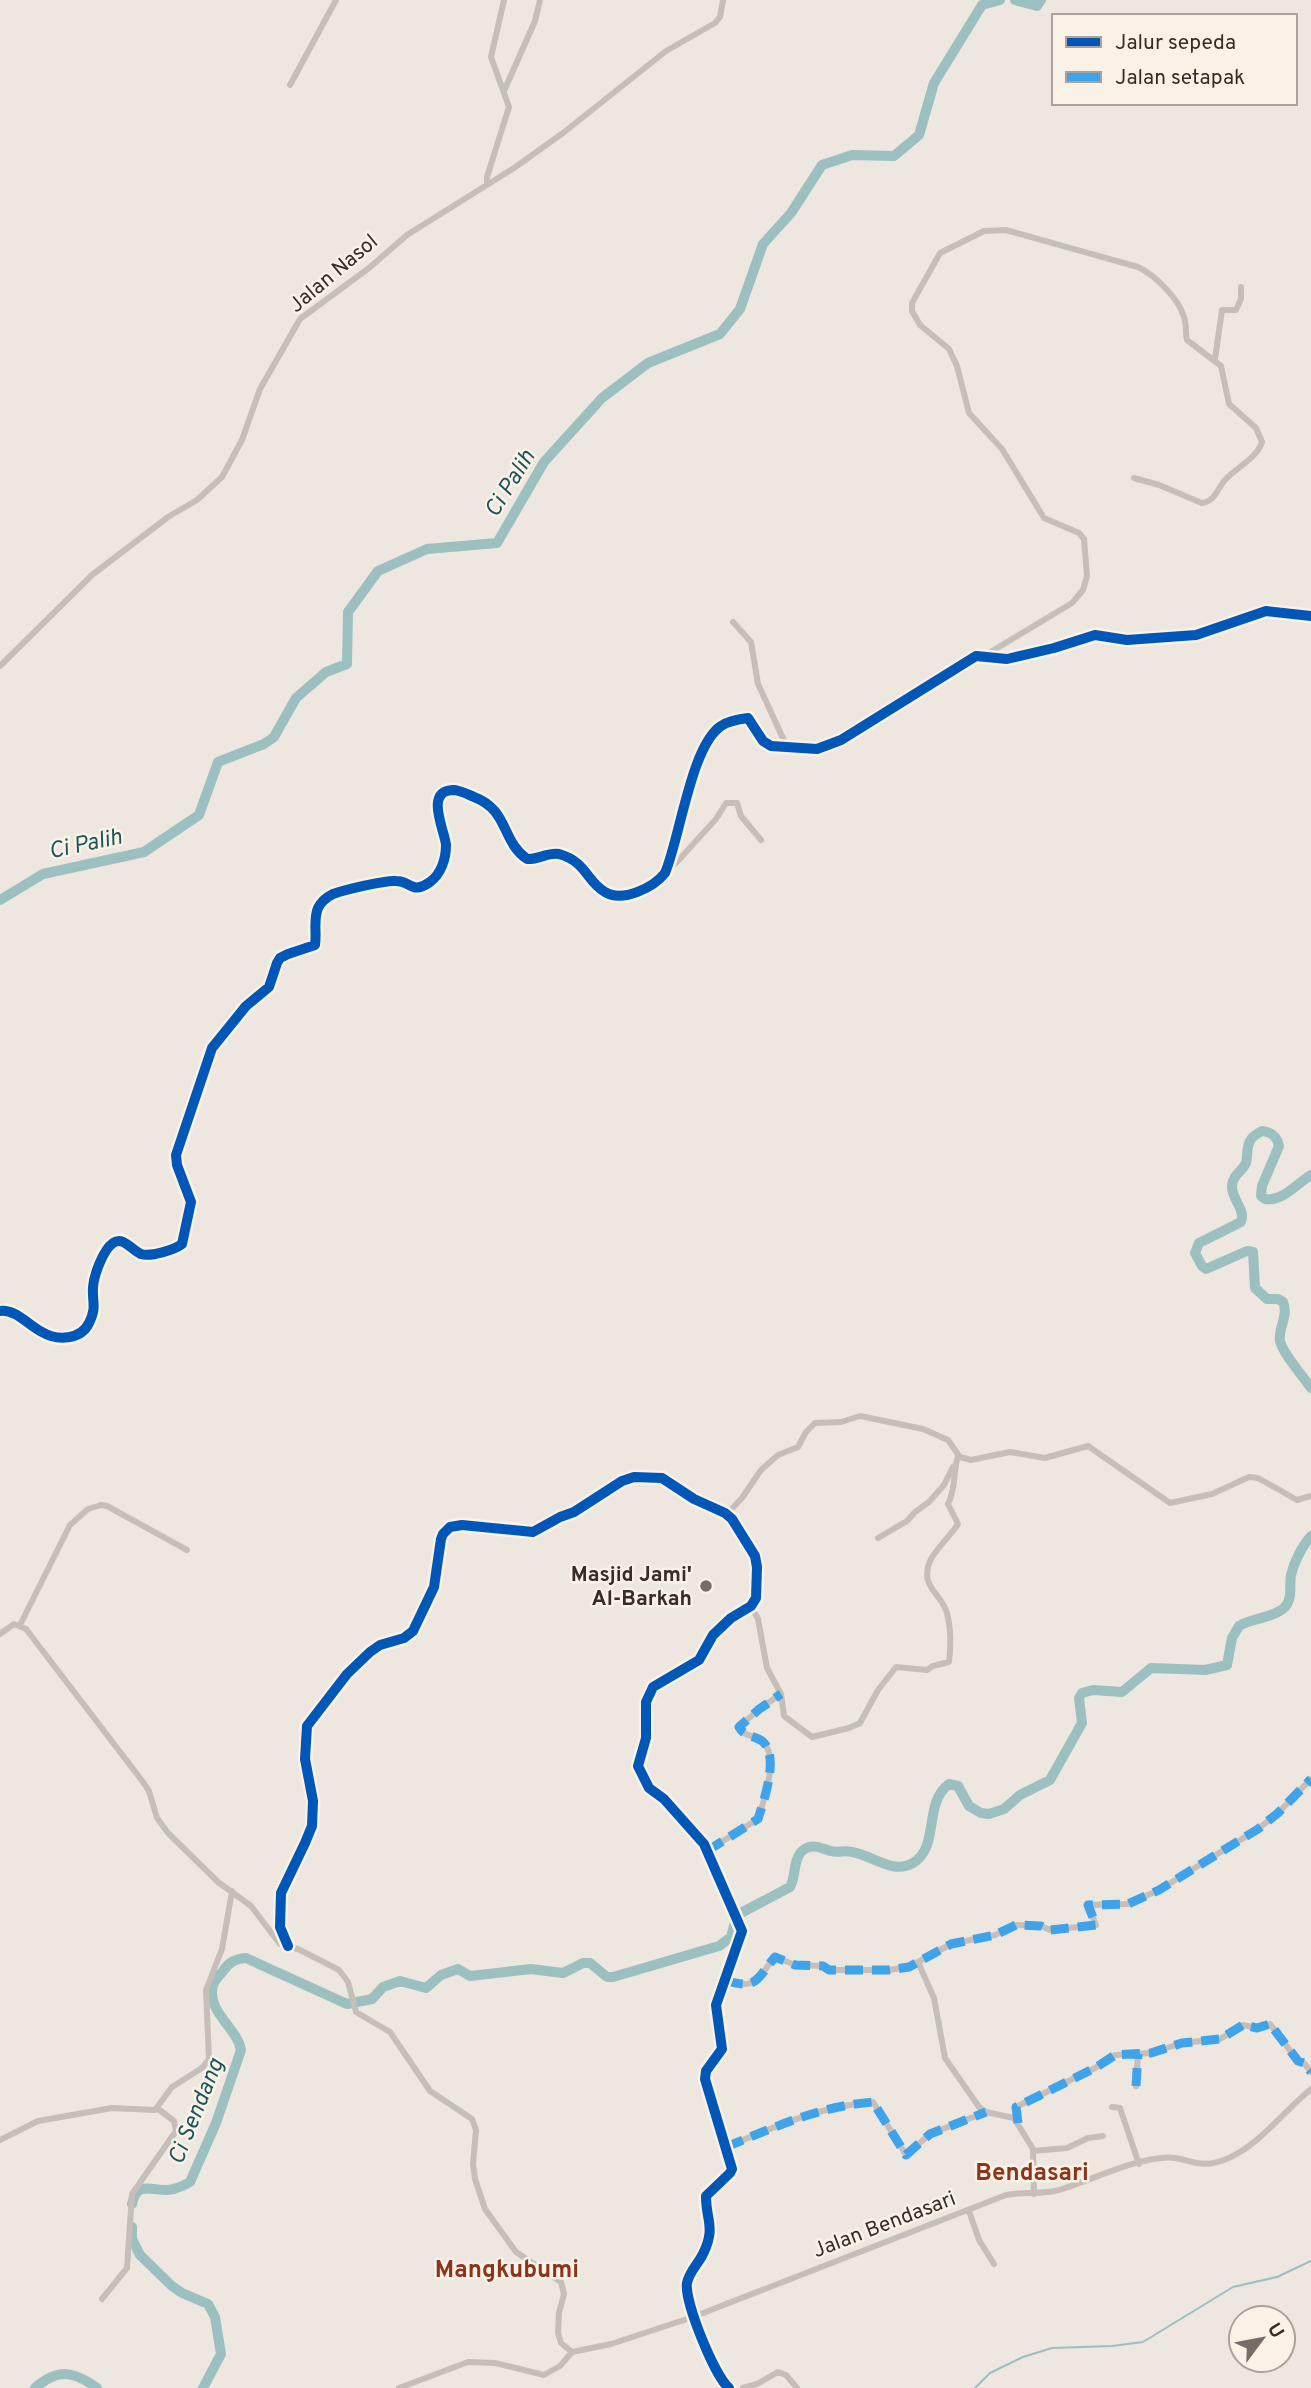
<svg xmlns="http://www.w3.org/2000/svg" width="1311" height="2388" font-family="Overpass,sans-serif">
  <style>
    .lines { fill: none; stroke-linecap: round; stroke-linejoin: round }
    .stream { stroke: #9bc0bf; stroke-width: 2 }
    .river { stroke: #9bc0bf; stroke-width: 10 }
    .minor { stroke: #c6bfb9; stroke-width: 6 }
    .quiet { stroke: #3fa3eb; stroke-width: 9; stroke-dasharray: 18 9; stroke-linecap: butt }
    .cycleway-casing { stroke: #faf1e7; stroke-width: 15 }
    .cycleway { stroke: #0057b8; stroke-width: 10 }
    .poi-dot { fill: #776d68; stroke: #faf1e7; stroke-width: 2.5 }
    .labels { text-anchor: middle; stroke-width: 5; stroke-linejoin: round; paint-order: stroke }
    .street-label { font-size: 21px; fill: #372c27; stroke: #faf1e7 }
    .poi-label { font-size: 21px; font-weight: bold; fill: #372c27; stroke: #faf1e7; text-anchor: end }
    .water-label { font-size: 23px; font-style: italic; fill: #1b575a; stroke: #faf1e7 }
    .quarter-label { font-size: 24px; font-weight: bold; fill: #8a351c; stroke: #faf1e7 }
  </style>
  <rect width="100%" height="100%" fill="#ede7e0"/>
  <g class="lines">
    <path class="stream" d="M975 2388 990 2373 1023 2357 1052 2348 1112 2346 1143 2342 1233 2287 1277 2277 1311 2261"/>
    <path class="river" d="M1015 0 1037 6 1041 0
      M0 900 43 874 144 852 199 815 218 762 264 744 274 737 296 698 326 672 347 664 348 612 378 571 427 549 497 543 544 462 602 398 648 363 720 334 740 309 763 244 791 213 822 165 852 155 894 156 919 135 934 83 982 5 1000 0
      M1311 1175C1297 1183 1283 1202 1265 1199L1261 1196 1262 1186 1279 1146C1277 1136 1272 1132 1262 1131 1257 1134 1252 1136 1250 1141 1246 1148 1248 1156 1246 1163 1242 1172 1233 1174 1232 1186 1231 1199 1246 1209 1241 1222L1199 1243 1195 1253 1202 1266 1206 1269 1247 1251 1253 1252 1255 1288 1267 1299H1278L1283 1302C1289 1316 1278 1327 1280 1341 1283 1354 1303 1376 1311 1388
      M132 2204C137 2180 152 2191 168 2190 177 2189 183 2186 190 2182L216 2123 241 2050C237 2027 206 2012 213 1985 214 1981 220 1975 223 1971 229 1962 235 1959 246 1958L347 2004 372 1999 383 1987 400 1981 426 1988 441 1975 458 1969 470 1976 531 1969 563 1973 583 1963H590L607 1977H613L719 1946 731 1937 737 1915 790 1887C796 1877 793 1861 801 1852 811 1842 820 1848 831 1851 838 1853 845 1850 852 1852 872 1855 893 1875 913 1863 940 1847 923 1803 949 1784L958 1786 969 1806 981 1813 989 1814 1004 1809 1020 1795 1050 1780 1082 1723 1079 1698 1082 1693 1093 1690 1122 1692 1151 1668 1205 1670 1227 1665 1232 1638 1239 1626C1252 1618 1274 1618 1285 1607 1293 1598 1289 1586 1291 1575 1294 1562 1302 1546 1311 1536
      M132 2227V2239L140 2255 172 2286 182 2293 208 2304 215 2317 221 2354 203 2388
      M35 2388C58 2368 74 2371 97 2388"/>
    <path class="minor" d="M290 85 336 0
      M504 91 535 21 540 0
      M487 184V177L509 107 491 57 504 0
      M1215 359 1222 310H1236L1241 299V287
      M733 622 751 642 758 684 787 747
      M984 656 1072 603 1083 590 1087 576 1084 539 1079 533 1044 518 1002 449 969 413 957 366 949 349 920 325 912 311V303L940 253 984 231 1006 230 1138 267C1155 275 1179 299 1184 317 1187 325 1185 333 1187 340L1221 366 1229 404 1256 428 1262 442C1257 458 1237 467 1226 479 1217 488 1216 501 1202 503L1159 485 1134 478
      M0 666 92 575 168 517 197 500 222 477 242 440 260 389 300 319 369 268 407 235 514 168 563 133 666 51 715 23 720 17 723 0
      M668 869 676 863 716 819 726 803H737L741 816 761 840
      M0 1311C16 1309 28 1325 42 1332 57 1341 81 1340 89 1323 97 1307 92 1303 93 1287 94 1275 103 1250 113 1243 124 1236 131 1250 141 1254 151 1257 174 1250 182 1244L191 1202 177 1165 176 1155 212 1048 246 1006 269 987 277 963 280 958 288 954 315 945C317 933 313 920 318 908 321 902 327 897 333 894 344 890 385 880 396 881 412 881 411 895 430 882 441 874 446 859 446 845 445 831 424 791 453 790 460 790 467 794 474 797 509 810 501 841 527 859 538 860 548 852 559 854 587 862 586 881 605 892 623 903 654 887 665 873 680 838 691 746 721 726 728 721 740 719 748 718L763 741 771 746 817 749 841 740 976 656 1007 659 1054 648 1095 635 1127 640 1196 635 1266 611 1311 616
      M727 1514 742 1498 761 1470 778 1455 798 1447 806 1432 815 1423 841 1422 860 1416 923 1429 948 1440 960 1457 971 1460 1010 1452 1045 1458 1088 1446 1170 1503 1212 1494 1249 1477 1258 1478 1297 1500 1311 1496
      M878 1538 907 1521 915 1512 929 1502 944 1485 953 1467
      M751 1606 758 1619 767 1668 781 1694 784 1716 812 1737 849 1728 860 1723 878 1690 896 1667 927 1670 933 1666 949 1662C951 1646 951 1629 947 1613 941 1592 918 1587 931 1559 938 1547 950 1536 958 1524L948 1504C956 1489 953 1472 958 1456
      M20 1625 70 1525 88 1509 101 1505 107 1506 187 1550
      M0 1634 14 1624 26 1629 143 1782 149 1791 157 1818 168 1833 218 1882 251 1906 280 1944 298 1949 339 1970 348 1982 356 2012 390 2032 430 2091 472 2119 476 2130 473 2164 475 2179 485 2209 516 2252 561 2282 564 2294 559 2313 558 2333 561 2343 572 2352 611 2344 693 2317 1006 2195C1023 2191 1041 2195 1059 2190 1092 2180 1126 2162 1161 2158 1188 2154 1194 2173 1229 2158 1260 2144 1284 2111 1311 2089
      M707 1851 758 1819C764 1800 780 1755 762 1741 754 1735 744 1737 739 1727L758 1710 781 1694
      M288 1946 280 1927 281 1893 305 1843 312 1826 313 1801 305 1759 307 1726 347 1674 370 1652 380 1645 404 1638 413 1631 434 1587 441 1539 443 1534 450 1527 462 1525 533 1532 560 1517 574 1512 622 1481 634 1477 662 1478 694 1499 725 1513 732 1519 755 1556 757 1567 756 1598 751 1606 731 1618 713 1635 699 1660 653 1687 646 1702V1738L638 1766 649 1788 664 1799 704 1844 742 1931 716 2005 722 2049 706 2071 705 2079 732 2169 730 2173 706 2196C706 2221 716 2227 703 2254 698 2264 689 2272 687 2283 684 2301 715 2377 729 2388
      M918 1962 934 1998 945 2058 979 2107 986 2112 1014 2118 1033 2149 1034 2194
      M725 1980C758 1991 757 1978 775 1957L795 1965 823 1966 829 1970H888L909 1967 951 1944 995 1935 1016 1925 1041 1926 1050 1930 1096 1925 1088 1905 1128 1904 1159 1890 1258 1829 1278 1813 1311 1779
      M1136 2086 1138 2054
      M1112 2107 1120 2108 1139 2164
      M1018 2123 1016 2107 1095 2068 1115 2055 1151 2053 1182 2043 1220 2039 1243 2025 1257 2028 1270 2024 1298 2061 1304 2063 1311 2072
      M0 2140 38 2121 112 2108 155 2110 172 2087 202 2068 209 2059 206 1990 222 1949 232 1891
      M726 2147C775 2127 820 2106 873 2102L906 2155 930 2134 986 2112
      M1033 2151 1067 2148 1088 2138 1103 2136
      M969 2211 979 2240 994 2264
      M102 2299 127 2268 132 2194 176 2131 174 2121 157 2108
      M399 2388 468 2362 495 2363 544 2375 560 2366 572 2352
      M743 2388 757 2384 778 2372 786 2375 797 2388"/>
    <path class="quiet" d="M707 1851 758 1819C764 1800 780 1755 762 1741 754 1735 744 1737 739 1727L758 1710 781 1694
      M725 1980C758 1991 757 1978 775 1957L795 1965 823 1966 829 1970H888L909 1967 951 1944 995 1935 1016 1925 1041 1926 1050 1930 1096 1925 1088 1905 1128 1904 1159 1890 1258 1829 1278 1813 1311 1779
      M1136 2086 1138 2054
      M1018 2123 1016 2107 1095 2068 1115 2055 1151 2053 1182 2043 1220 2039 1243 2025 1257 2028 1270 2024 1298 2061 1304 2063 1311 2072
      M726 2147C775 2127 820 2106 873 2102L906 2155 930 2134 986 2112"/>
    <defs>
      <path id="cycleway" d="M0 1311C16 1309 28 1325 42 1332 57 1341 81 1340 89 1323 97 1307 92 1303 93 1287 94 1275 103 1250 113 1243 124 1236 131 1250 141 1254 151 1257 174 1250 182 1244L191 1202 177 1165 176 1155 212 1048 246 1006 269 987 277 963 280 958 288 954 315 945C317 933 313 920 318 908 321 902 327 897 333 894 344 890 385 880 396 881 412 881 411 895 430 882 441 874 446 859 446 845 445 831 424 791 453 790 460 790 467 794 474 797 509 810 501 841 527 859 538 860 548 852 559 854 587 862 586 881 605 892 623 903 654 887 665 873 680 838 691 746 721 726 728 721 740 719 748 718L763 741 771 746 817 749 841 740 976 656 1007 659 1054 648 1095 635 1127 640 1196 635 1266 611 1311 616
        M288 1946 280 1927 281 1893 305 1843 312 1826 313 1801 305 1759 307 1726 347 1674 370 1652 380 1645 404 1638 413 1631 434 1587 441 1539 443 1534 450 1527 462 1525 533 1532 560 1517 574 1512 622 1481 634 1477 662 1478 694 1499 725 1513 732 1519 755 1556 757 1567 756 1598 751 1606 731 1618 713 1635 699 1660 653 1687 646 1702V1738L638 1766 649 1788 664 1799 704 1844 742 1931 716 2005 722 2049 706 2071 705 2079 732 2169 730 2173 706 2196C706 2221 716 2227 703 2254 698 2264 689 2272 687 2283 684 2301 715 2377 729 2388"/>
    </defs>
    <use href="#cycleway" class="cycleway-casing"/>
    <use href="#cycleway" class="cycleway"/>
  </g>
  <circle class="poi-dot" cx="706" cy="1586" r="7"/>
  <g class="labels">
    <g class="street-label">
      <text transform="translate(333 273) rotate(-40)" y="7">Jalan Nasol</text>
      <text transform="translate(884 2224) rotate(-21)" y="7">Jalan Bendasari</text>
    </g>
    <g class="poi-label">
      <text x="692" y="1581">Masjid Jami'<tspan x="692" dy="24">Al-Barkah</tspan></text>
    </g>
    <g class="water-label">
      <text transform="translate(509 483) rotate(-58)" y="8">Ci Palih</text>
      <text transform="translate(85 843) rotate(-12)" y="8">Ci Palih</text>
      <text transform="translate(195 2111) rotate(-68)" y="8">Ci Sendang</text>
    </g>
    <g class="quarter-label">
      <text x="1032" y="2180">Bendasari</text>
      <text x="507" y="2277">Mangkubumi</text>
    </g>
  </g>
  <rect x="1052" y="14" width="245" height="91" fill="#faf1e7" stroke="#aca29a" stroke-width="2"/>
  <rect x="1066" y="37" width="35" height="10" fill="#0057b8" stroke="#aca29a" stroke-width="2"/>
  <text x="1115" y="49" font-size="21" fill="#372c27">Jalur sepeda</text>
  <rect x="1066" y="72" width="35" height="10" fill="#3fa3eb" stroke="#aca29a" stroke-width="2"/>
  <text x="1115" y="84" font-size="21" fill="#372c27">Jalan setapak</text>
  <g transform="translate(1262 2339) rotate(58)"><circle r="33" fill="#faf1e7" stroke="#aca29a" stroke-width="2"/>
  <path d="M0-5L12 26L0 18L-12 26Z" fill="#776d68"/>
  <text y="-10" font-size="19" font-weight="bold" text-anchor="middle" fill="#372c27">U</text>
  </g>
</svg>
